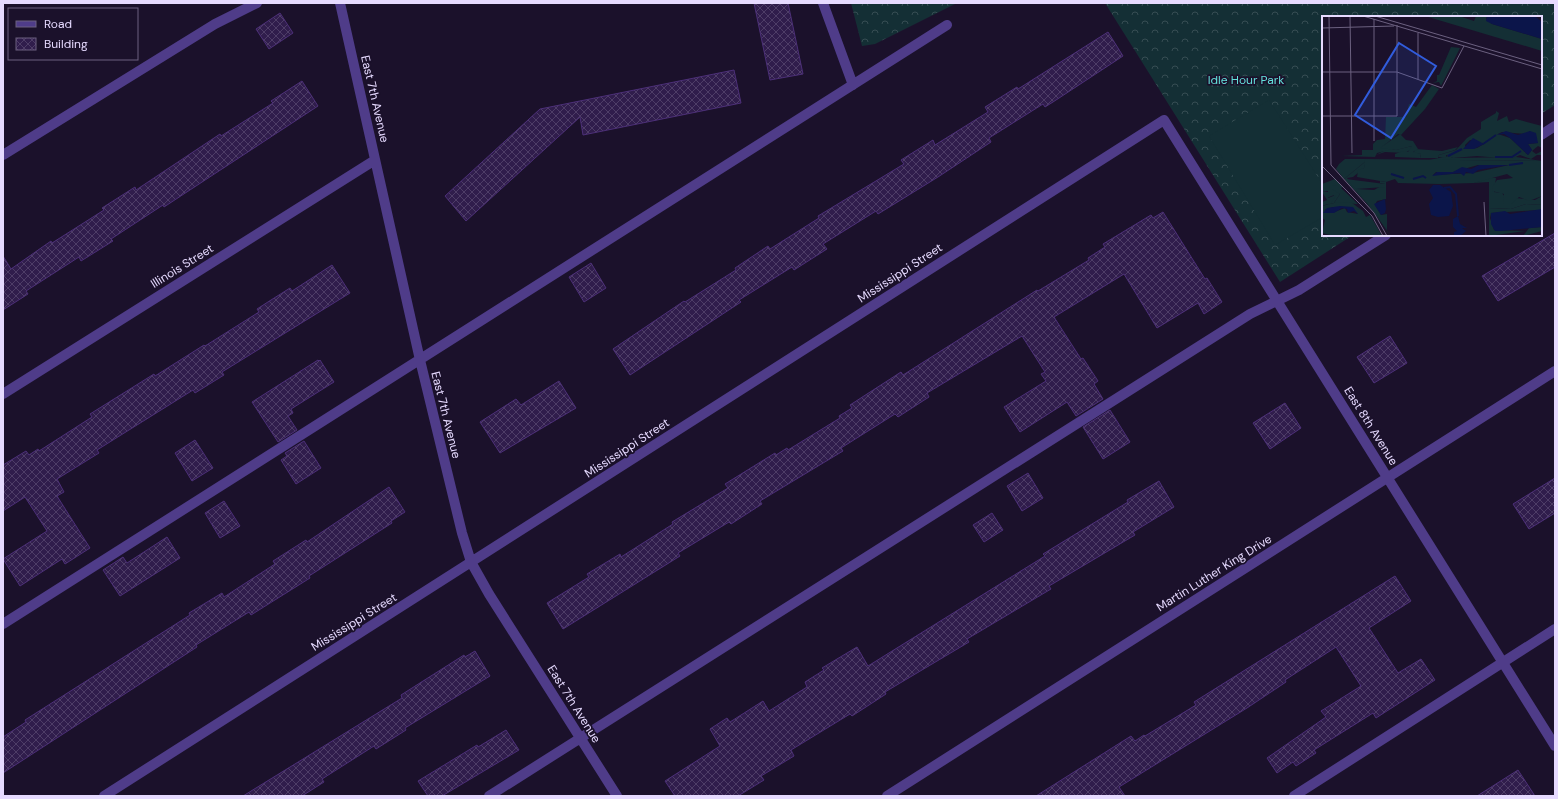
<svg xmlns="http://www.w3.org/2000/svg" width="1558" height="799" font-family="'DM Sans',sans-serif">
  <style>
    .forest { fill: url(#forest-crowns) }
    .pitch { fill: #142f35 }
    .building { fill: url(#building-cross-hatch); stroke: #4c2f78 }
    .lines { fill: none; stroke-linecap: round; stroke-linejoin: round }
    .minor { stroke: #4f3c89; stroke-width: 10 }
    .labels { text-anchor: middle; stroke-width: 3.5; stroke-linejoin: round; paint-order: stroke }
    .park-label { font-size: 12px; fill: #64e1dc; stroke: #1b112b }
    .street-label { font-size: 12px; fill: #e6daff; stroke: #1b112b }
    .inset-river { fill: none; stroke: #0b154a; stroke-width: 2 }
    .inset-road { fill: none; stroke: #6c6180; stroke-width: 1 }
    .view { fill: #315cdc; fill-opacity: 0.15; stroke: #315cdc; stroke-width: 2 }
    .inset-edge { fill: none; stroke: #e6daff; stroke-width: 2 }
  </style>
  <defs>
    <pattern id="forest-crowns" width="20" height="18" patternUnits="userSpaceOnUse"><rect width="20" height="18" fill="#142f35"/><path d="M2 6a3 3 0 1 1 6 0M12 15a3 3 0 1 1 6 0" fill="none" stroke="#364d53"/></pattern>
    <pattern id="building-cross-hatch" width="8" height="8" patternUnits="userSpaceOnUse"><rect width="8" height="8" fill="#301d4c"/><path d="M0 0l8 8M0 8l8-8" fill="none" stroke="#4e3d67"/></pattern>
  </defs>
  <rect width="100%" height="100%" fill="#1b112b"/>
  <path class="forest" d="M851 3H957L875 44 862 46Z
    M1105 3H1555V105L1541 114V17H1323V235H1353L1280 282Z"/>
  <path class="pitch" d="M1269 100 1323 185V217L1275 245 1209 136Z"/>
  <path class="building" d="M754 3H788L803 74 770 80Z
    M280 13 293 33 269 49 256 29Z
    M1108 32 1123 56 1053 102 1045 107 1043 104 989 138 991 142 938 177 878 214 876 211 823 244 827 249 794 270 792 267 739 300 741 302 630 375 613 349 684 301 685 302 736 270 735 268 768 246 770 249 819 218 818 216 904 164 901 160 933 140 935 145 988 112 985 107 1017 87 1018 89Z
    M734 70 741 103 583 135 580 117 466 221 445 196 540 109Z
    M302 81 318 106 164 207 163 205 111 239 113 241 81 261 79 257 26 291 28 294 3 310V256L11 269 51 241 52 243 104 210 102 208 135 187 136 190 220 134 221 136 273 103 271 101Z
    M1163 212 1205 279 1207 278 1222 302 1204 314 1198 303 1157 328 1124 274 1054 317 1081 359 1083 358 1098 381 1094 384 1103 399 1076 416 1067 402 1020 432 1004 407 1046 381 1041 374 1045 372 1022 336 927 393 929 397 898 417 895 414 841 448 843 451 760 501 762 504 731 524 729 522 678 553 680 556 563 629 547 603 589 577 587 574 620 554 621 557 673 524 672 522 728 488 725 484 775 453 776 455 787 448 788 450 840 418 839 416 852 408 850 405 901 372 903 375 1037 290 1038 291 1089 260 1088 258 1105 247 1103 244 1151 215 1153 218Z
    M1555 233V267L1498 301 1482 276Z
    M591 263 606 288 584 302 569 277Z
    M332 265 350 293 222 372 224 375 195 393 193 390 97 450 99 453 57 479 64 492 57 496 90 548 65 564 62 559 20 586 3 559 47 531 25 497 3 511V465L26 451 29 455 38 449 39 451 92 417 90 414 154 374 155 376 204 345 205 346 259 312 257 309 271 300 290 288 292 291Z
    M1390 336 1407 363 1374 383 1357 357Z
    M318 360 319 361 320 360 334 382 291 409 293 413 288 416 297 430 278 442 252 402Z
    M559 381 576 408 500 453 480 422 516 399 521 405Z
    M1285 403 1301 428 1270 449 1253 423Z
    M1110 410 1130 442 1103 459 1083 427Z
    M195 440 213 468 192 481 175 453Z
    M304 441 321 468 296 484 281 460 287 456 285 453Z
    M1028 473 1043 498 1022 511 1007 486Z
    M1555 478V513L1529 529 1513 504Z
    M1159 481 1174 507 1133 532 1135 535 1049 586 1051 589 967 639 969 642 885 692 886 694 852 716 850 714 791 750 794 756 761 776 764 780 738 796H675L665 781 720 746 710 729 727 718 730 722 763 701 769 711 807 687 805 682 824 670 822 668 857 647 868 666 1045 556 1043 554 1128 502 1127 500Z
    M389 487 405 512 391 521 392 523 309 576 310 578 251 615 249 612 196 645 197 647 3 773V737L26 722 25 720 190 615 189 613 222 593 224 597 275 564 273 561 306 540 307 542Z
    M224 501 240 526 220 538 205 513Z
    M992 513 1003 530 984 542 973 525Z
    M167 537 180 558 120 596 103 570 123 557 127 563Z
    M1395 576 1411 601 1369 628 1398 673 1421 659 1435 680 1376 718 1373 713 1314 750 1316 753 1296 766 1293 762 1277 773 1267 758 1326 717 1321 711 1361 686 1336 647 1285 680 1286 682 1247 708 1119 787 1125 796H1036L1131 736 1135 741 1144 735 1145 736 1196 705 1194 702Z
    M475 651 490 676 405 728 406 730 376 749 374 746 322 779 324 782 302 796H243L402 698 401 695 464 655 465 657Z
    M506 730 519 750 442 796H428L418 781 477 745 478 747Z
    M1518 770 1535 796H1477Z"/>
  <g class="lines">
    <path class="minor" d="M340 3 420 360 462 533 471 562 489 594 617 796
      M823 3 853 85
      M1541 135 1555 126
      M3 155 215 24 257 3
      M3 394 375 160
      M3 624 947 25
      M104 796 1164 120 1555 746
      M489 796 1250 314 1299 290 1386 235
      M887 796 1555 371
      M1294 796 1555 629"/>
  </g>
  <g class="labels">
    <g class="park-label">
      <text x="1246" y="84">Idle Hour Park</text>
    </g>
    <g class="street-label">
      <text transform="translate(375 99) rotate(77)" y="4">East 7th Avenue</text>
      <text transform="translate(182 266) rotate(-32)" y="4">Illinois Street</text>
      <text transform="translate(900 273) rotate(-33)" y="4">Mississippi Street</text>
      <text transform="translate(446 415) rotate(76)" y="4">East 7th Avenue</text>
      <text transform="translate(1371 426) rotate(58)" y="4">East 8th Avenue</text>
      <text transform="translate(627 448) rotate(-33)" y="4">Mississippi Street</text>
      <text transform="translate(1214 573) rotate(-32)" y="4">Martin Luther King Drive</text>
      <text transform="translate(354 622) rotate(-32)" y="4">Mississippi Street</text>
      <text transform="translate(574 704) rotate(58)" y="4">East 7th Avenue</text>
    </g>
  </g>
  <g transform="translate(1322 16)">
    <rect width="220" height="220" fill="#1b112b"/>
    <path d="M103 0H137L152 5 154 0H165L164 3 170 8 220 23V35ZM90 130V133L83 137 63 136 54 139 67 132 73 134ZM127 140 131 142 194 141 220 145 107 144ZM44 145 42 152 31 161 25 162 56 198 68 220 53 196 22 163ZM13 163 21 171 15 174 18 178 12 187 5 189 12 179 5 182 6 175 0 176V168Z" fill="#142f35"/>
    <path d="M129 31 138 32 119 70 117 66 111 67 115 65V59H117ZM110 69 117 73 103 93 79 119 76 118 59 132H67V134L55 137 53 141 19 140 40 139V134H51V128L55 124 63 123 64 101H84L87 88 94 91ZM136 131 133 134 130 135 117 139 116 142H98L99 138 91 137 94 133 120 135ZM23 143H43L44 145 22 163 14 153 17 148ZM166 162H174L172 176 180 177 183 181 213 184 220 180V189L204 188 189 193 167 192V166L152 167ZM58 165 64 166V183L55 185 53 189 59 199 65 198V214L34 173 52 174 63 168 58 167ZM14 169 18 171 36 188 12 187 18 178 10 173V170ZM0 176H8L6 182 14 179 9 187 0 190V186L5 184ZM220 211V215L201 220 207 212Z" fill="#142f35"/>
    <path d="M174 95 177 97 175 105 185 100 187 106 194 103 220 110V132L216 130 210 135 214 138 220 135V139H215L209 143 198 139 189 143 155 140 131 142 124 139V142L116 141 117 139 134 134 145 122 159 113V106L174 97ZM208 115 216 127 206 128 210 134 206 139 188 122 176 118 180 116 204 118ZM148 124 162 128 155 132 144 133 143 129ZM78 118 84 124 91 125 96 133 91 136 99 138 98 142 73 141V138L81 135 86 136 90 130 74 134 58 132ZM43 143 220 145V180L207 185 197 181 189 188H181L182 178 170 175 171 170 175 164 191 162 185 158 152 167 117 168 76 167 73 163 64 166 35 161 36 154 42 152ZM156 149H187L151 157 111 159 114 156H131ZM24 163 63 168V171L34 173ZM16 186 30 187 41 195 44 201 48 199 60 220H12L0 217 3 204 0 202V190ZM11 191H29L36 198 25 196 23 192 10 197 2 194ZM220 186V193L218 194 169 197 168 202 172 214 203 215 167 220V192L189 193 204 188 219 189Z" fill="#142f35" fill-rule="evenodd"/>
    <path d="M165 0H213L220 6V23L170 8 164 5ZM184 115 196 119 208 115 214 117 216 127 206 128 210 134 206 139 188 122 182 118 174 119ZM151 122 162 128 152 133H141ZM157 149H187L156 154 151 158 144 156 142 160 138 157 110 160 115 156H131L140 151 149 153ZM111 169H118L129 176 131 190 127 200 116 201 109 199 107 188 111 182 107 174ZM63 183 64 193 63 197 59 199 52 188ZM18 190 31 191 36 198 32 195 26 197 25 193 20 192 12 197H1L5 192ZM220 193V211L179 215H173L169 208V197L183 195 188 198ZM136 200 138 208 145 212H140L144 215 138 220H132V216L135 215 131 211V203Z" fill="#0b154a"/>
    <path class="inset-river" d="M161 128 174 119M126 140 140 133M173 141H190L199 135M187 149 201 147M69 158 82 162M91 163 101 160 104 162M122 172 128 171 134 178 136 200"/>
    <path class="inset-road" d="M7 0 9 149 52 197 65 220M28 0 30 137M41 0 220 53M53 0 220 49M52 3V125M0 12 72 10M0 56H75L120 72 142 30M96 63V17M0 100H75V9M0 150 50 200 61 220M162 186 164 220"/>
    <path class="view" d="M77 27 114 50 69 122 33 99Z"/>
    <rect width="220" height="220" class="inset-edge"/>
  </g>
  <rect width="1558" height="799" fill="none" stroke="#e6daff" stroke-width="8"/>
  <rect x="8" y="8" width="130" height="52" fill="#1b112b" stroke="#6c6180"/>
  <rect x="16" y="21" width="20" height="6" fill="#4f3c89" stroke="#6c6180"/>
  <text x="44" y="28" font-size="12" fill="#e6daff">Road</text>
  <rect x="16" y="38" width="20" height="12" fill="url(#building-cross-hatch)" stroke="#6c6180"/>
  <text x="44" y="48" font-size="12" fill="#e6daff">Building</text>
</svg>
